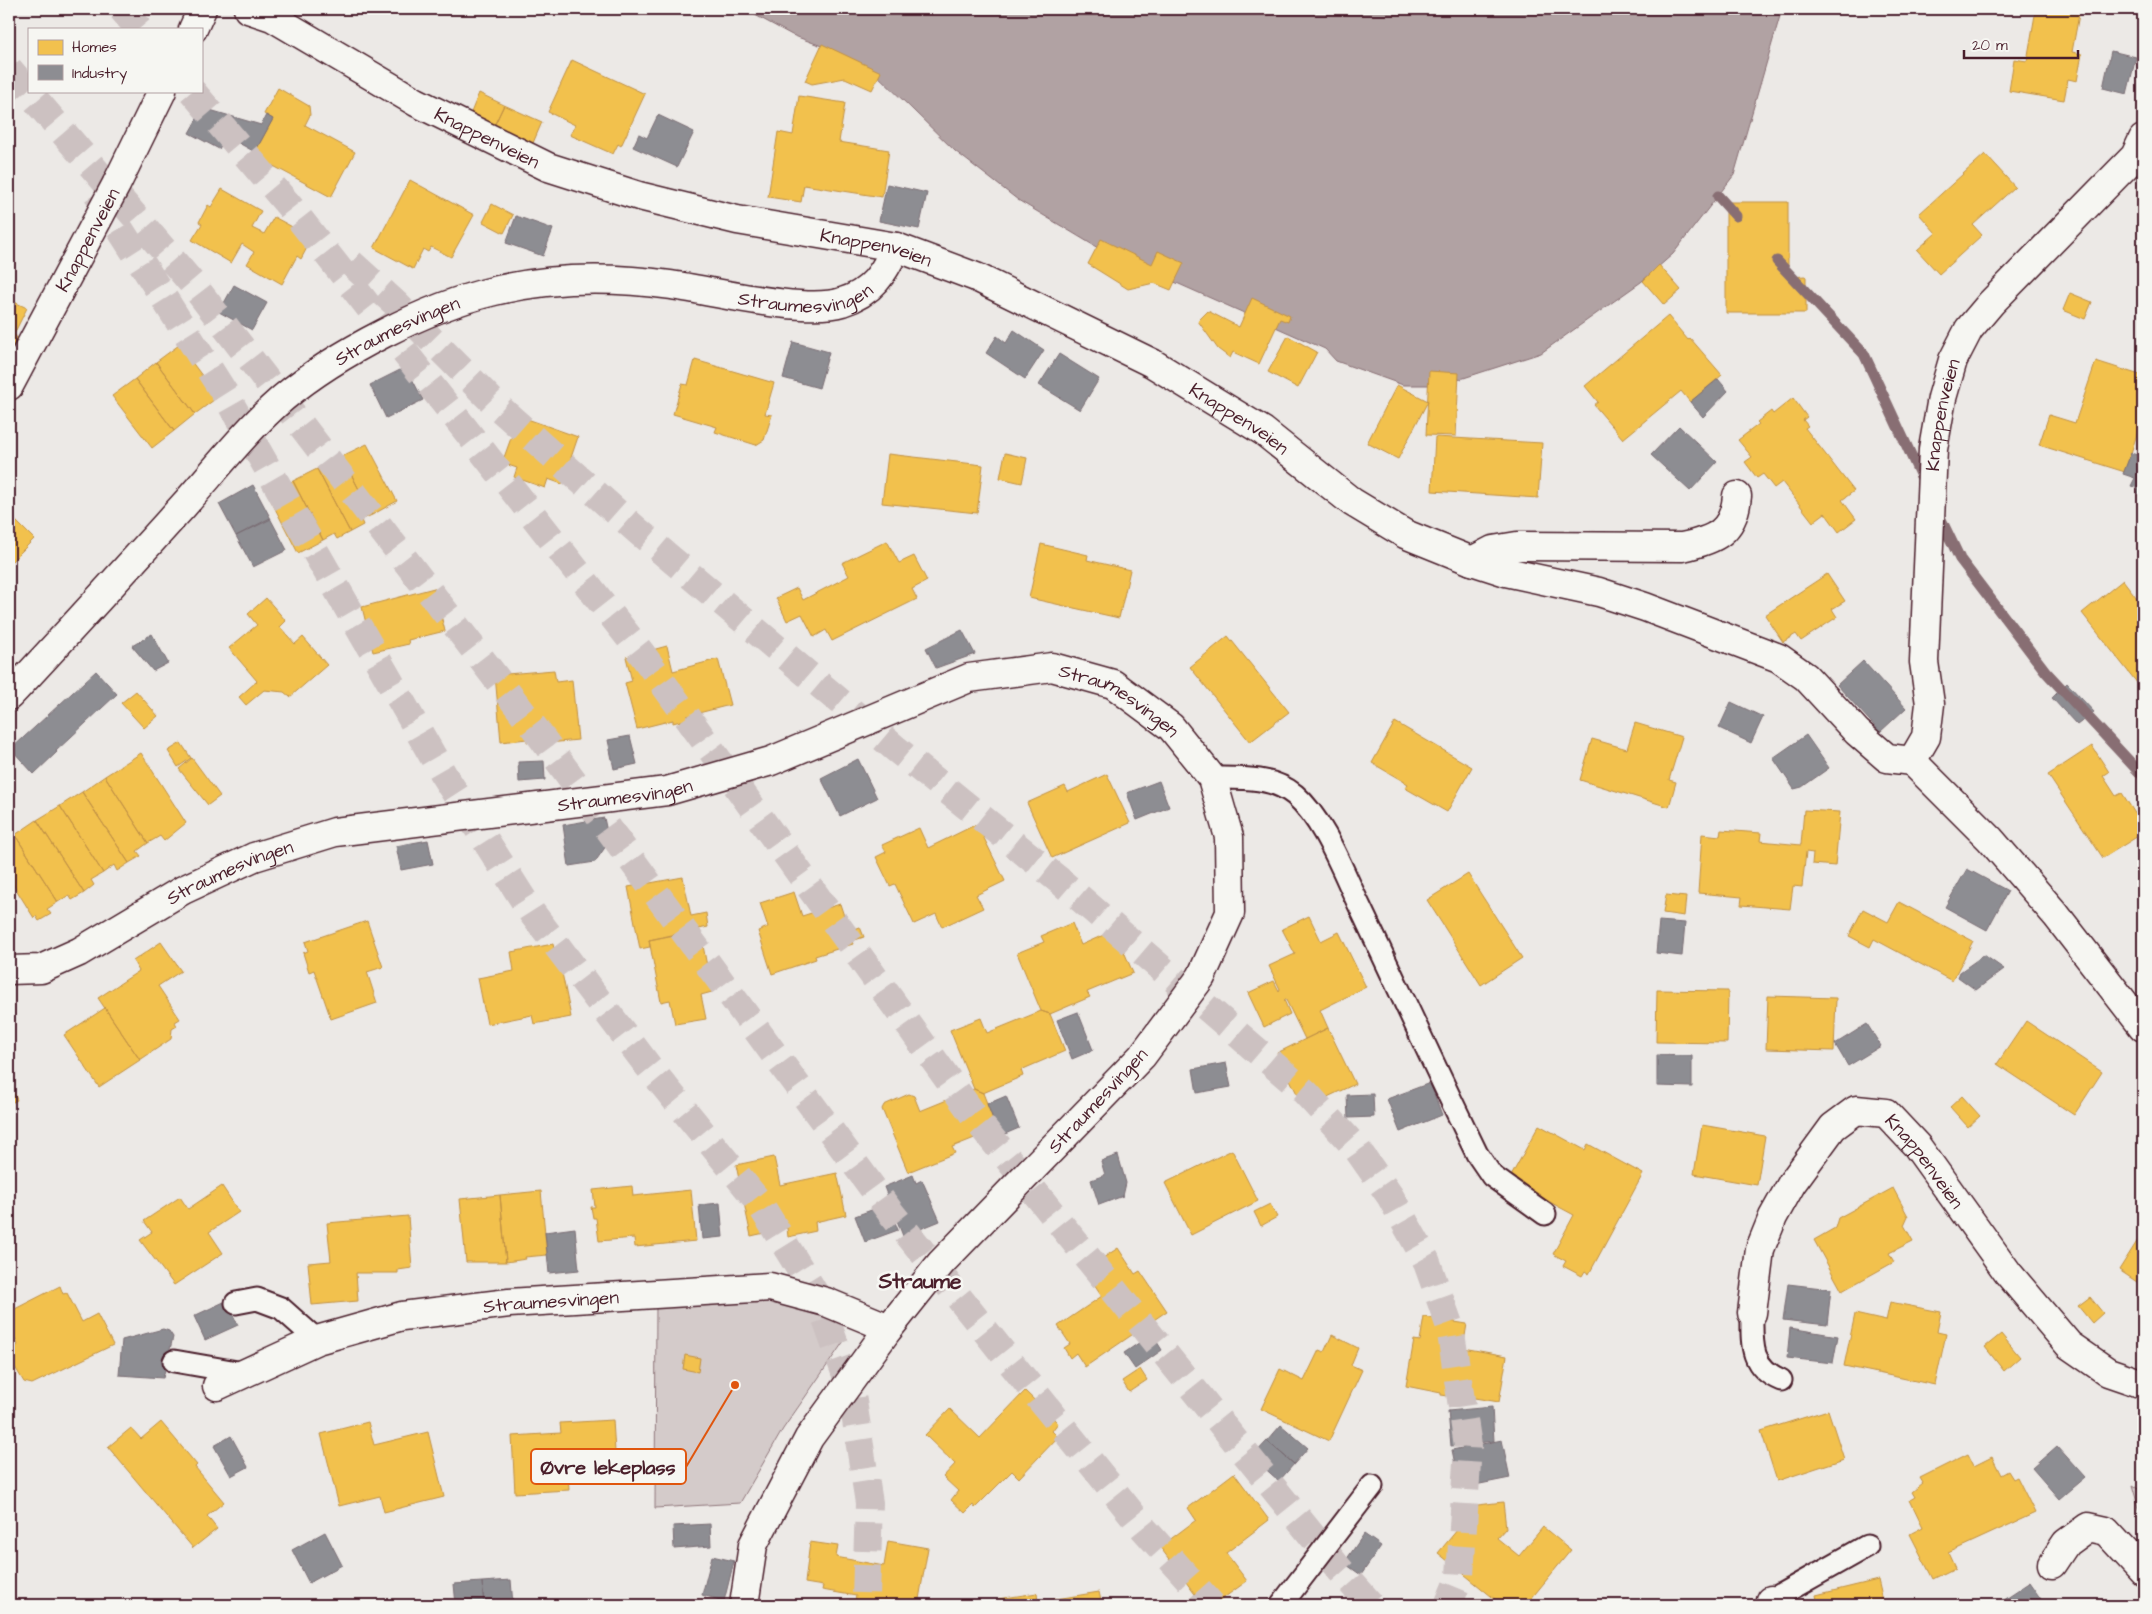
<svg xmlns="http://www.w3.org/2000/svg" width="2152" height="1614" font-family="'Architects Daughter',sans-serif">
  <style>
    .green { fill: #d4cbca; stroke: #8f757a }
    .water { fill: #b1a2a3; stroke: #886e73 }
    .homes { fill: #f2c14e; stroke: #c09044 }
    .industry { fill: #8d8d92; stroke: #796c73 }
    .lines { fill: none; stroke-linecap: round; stroke-linejoin: round }
    .stream { stroke: #886e73; stroke-width: 11 }
    .primary-tunnel { stroke: #ccc1c1; stroke-width: 28; stroke-dasharray: 28 14; stroke-linecap: butt }
    .service-casing { stroke: #4a1f2b; stroke-width: 25 }
    .minor-casing { stroke: #4a1f2b; stroke-width: 31 }
    .service { stroke: #f6f6f2; stroke-width: 21 }
    .minor { stroke: #f6f6f2; stroke-width: 28 }
    .labels { text-anchor: middle; stroke-width: 5; stroke-linejoin: round; paint-order: stroke }
    .street-label { font-size: 19px; fill: #4a1f2b; stroke: #f6f6f2 }
    .quarter-label { font-size: 21px; font-weight: bold; fill: #4a1f2b; stroke: #f6f6f2 }
    .leader { fill: none; stroke: #e0560e; stroke-width: 2 }
    .callout-dot { fill: #e0560e; stroke: #f6f6f2; stroke-width: 2 }
    .callout { fill: #f6f6f2; stroke: #e0560e; stroke-width: 2 }
    .callout-label { font-size: 20px; text-anchor: middle; font-weight: bold; fill: #4a1f2b }
  </style>
  <rect width="100%" height="100%" fill="#ece9e6"/>
  <filter id="ink" filterUnits="userSpaceOnUse"><feTurbulence type="fractalNoise" baseFrequency=".02" numOctaves="2"/><feDisplacementMap in="SourceGraphic" scale="10" xChannelSelector="R" yChannelSelector="G"/><feConvolveMatrix kernelMatrix="1 2 1 2 8 2 1 2 1" color-interpolation-filters="sRGB"/></filter>
  <g filter="url(#ink)">
    <path class="green" d="M750 1296 837 1319 844 1341 783 1429 740 1503 655 1508 656 1302Z
      M2132 1485 2143 1492V1523Z"/>
    <path class="water" d="M744 9H1782L1734 175 1673 254 1641 282 1541 353 1442 385H1403L1336 361 1325 349 1098 248 1018 200 955 151 871 69 835 51 792 35Z"/>
    <path class="homes" d="M2036 9H2080L2072 52 2082 54 2077 81 2068 79 2064 100 2009 91 2014 59 2027 61Z
      M822 44 881 72 872 90 845 78 812 84 805 81Z
      M572 60 645 94 621 146 618 144 613 154 570 135 575 125 548 112Z
      M278 88 309 106 310 115 305 125 355 152 331 197 253 155 273 119 264 114Z
      M479 93 504 105 494 126 470 115Z
      M799 96 845 103 839 142 889 150 882 197 804 185 801 202 768 197 778 132 793 135Z
      M504 105 542 122 533 143 494 126Z
      M1985 154 2015 187 1973 225 1982 235 1939 274 1917 250 1936 233 1919 214Z
      M410 180 474 215 451 257 431 247 428 252 423 249 413 269 374 248Z
      M222 189 261 211 252 228 264 234 274 217 309 236 306 242 309 244 301 259 297 256 282 284 247 264 254 252 242 244 231 263 192 240 202 224 199 222 208 205 211 207Z
      M1726 202H1788V277L1806 276V313H1726Z
      M492 204 513 215 504 233 483 222Z
      M1101 239 1152 264 1158 251 1184 263 1171 290 1154 283 1128 289 1088 264Z
      M1659 265 1681 290 1664 305 1643 281Z
      M2070 293 2092 302 2085 319 2063 310Z
      M1252 298 1290 316 1288 322 1280 319 1259 364 1233 352 1230 358 1218 349 1198 321 1208 311 1239 327Z
      M10 300 27 308 14 334 17 338 12 350 9 348Z
      M1668 316 1688 340 1690 338 1722 375 1690 402 1681 391 1623 439 1594 405 1598 402 1585 386Z
      M1288 336 1317 352 1298 388 1268 372Z
      M179 345 218 397 195 414 156 362Z
      M695 360 774 383 765 414 772 415 764 440 756 445 715 432 717 427 673 414 682 384 688 385Z
      M2096 361 2143 376V415L2125 472 2039 445 2049 415 2075 423Z
      M156 362 195 414 174 431 135 379Z
      M1429 371 1459 373 1456 436 1426 435Z
      M135 379 174 431 152 448 112 396Z
      M1397 385 1428 401 1398 459 1367 443Z
      M1793 398 1807 417 1803 420 1808 426 1805 428 1854 491 1842 500 1856 519 1839 532 1825 513 1813 522 1782 482 1774 488 1763 474 1757 478 1745 462 1752 457 1738 440 1759 424 1757 422 1771 411 1773 414Z
      M519 416 578 437 562 484 548 479 545 488 514 477 517 468 502 463Z
      M1435 437 1542 443 1538 498 1432 491Z
      M367 444 397 501 372 515 342 456Z
      M1005 453 1027 458 1022 483 1000 478Z
      M888 454 983 465 977 513 882 503Z
      M342 456 372 515 361 520 363 525 350 532 317 469Z
      M317 469 350 532 337 539 334 534 323 540 293 481Z
      M293 481 323 540 298 553 268 495Z
      M9 514 34 539 11 562 9 559Z
      M887 541 899 563 914 556 927 581 912 589 917 599 832 641 826 630 814 637 802 614 787 621 776 598 797 588 803 600 849 576 842 563Z
      M1041 544 1088 555 1087 560 1130 570 1119 618 1029 598Z
      M1827 574 1845 601 1832 609 1837 617 1801 641 1796 634 1783 642 1765 615Z
      M2123 580 2143 606V679L2138 684 2082 613Z
      M434 588 445 631 408 640 409 644 373 652 362 607Z
      M266 598 286 621 280 627 295 644 303 637 327 665 290 697 284 692 264 690 246 705 239 697 257 681 229 648 257 625 248 614Z
      M1228 636 1289 712 1250 742 1190 667Z
      M667 646 673 671 718 659 730 705 687 716 688 719 673 723V720L637 729 625 683 632 681 626 657Z
      M554 670 556 682 572 680 578 740 540 744V741L527 742V739L501 742 495 675Z
      M136 691 158 716 144 728 121 703Z
      M1395 722 1472 767 1447 812 1405 788 1408 784 1372 763Z
      M1635 723 1682 737 1669 780 1676 782 1669 807 1580 780 1592 739 1627 749Z
      M181 743 191 758 178 767 168 751Z
      M2092 746 2109 772 2103 776 2116 796 2122 793 2143 826V833L2103 858 2048 775Z
      M141 753 186 823 164 841 160 836 148 843 105 776Z
      M192 758 220 796 208 805 179 769Z
      M1107 774 1130 823 1052 858 1027 803 1065 786 1068 792Z
      M105 776 148 843 137 851 141 856 129 863 82 792Z
      M82 792 129 863 117 871 114 865 103 873 60 806Z
      M60 806 103 873 91 880 94 885 84 893 37 820Z
      M1804 810 1840 812 1835 866 1812 864 1813 853 1806 852 1802 887 1793 886 1790 909 1741 905 1742 897 1698 893 1702 834 1720 836 1721 830 1761 833 1760 841 1801 845Z
      M37 820 84 893 72 900 69 895 58 902 15 835Z
      M977 824 1005 881 976 895 983 908 942 927 936 914 914 924 895 884 890 886 876 857 886 852 882 845 919 828 928 848Z
      M15 835 58 902 47 909 51 914 39 921 36 916 34 918 9 878V839Z
      M1468 874 1522 958 1481 985 1427 900Z
      M683 877 691 916 706 913 708 927 649 940 650 947 640 949 628 887Z
      M794 892 802 916 840 904 849 931 860 927 864 937 852 941 853 944 815 956 816 959 772 974 758 931 768 927 760 903Z
      M1666 895 1686 897 1684 916 1663 913Z
      M1899 902 1973 941 1952 981 1874 939 1870 947 1849 936 1863 909 1888 922Z
      M1309 916 1321 941 1339 932 1366 987 1320 1010 1328 1028 1305 1039 1286 1000H1284L1290 1014 1264 1027 1248 993 1274 981 1279 991 1280 989 1269 966 1295 954 1282 929Z
      M367 921 383 967 367 972 377 1003 331 1019 314 970 309 972 303 953 308 951 305 942Z
      M1072 923 1081 945 1115 930 1133 973 1087 992 1090 997 1050 1014 1041 1011 1017 953 1044 942 1041 936Z
      M700 930 712 992 701 995 706 1019 675 1024 670 1000 661 1002 649 940Z
      M161 942 181 971 158 986 180 1019 175 1022 177 1026 172 1029 171 1039 140 1060 98 998 139 971 133 961Z
      M553 944 557 963H560L571 1017 534 1024 532 1015 487 1024 478 978 514 971 511 952Z
      M1657 990 1728 991 1727 1043 1656 1042Z
      M1768 996 1836 998 1834 1051 1766 1049Z
      M105 1008 140 1060 99 1087 64 1035Z
      M1041 1011 1050 1014 1065 1051 1021 1070 1023 1076 983 1093 974 1089 950 1030 981 1018 987 1033Z
      M2026 1021 2102 1072 2074 1115 1997 1064Z
      M1328 1028 1355 1084 1304 1108 1277 1053Z
      M9 1082 17 1100 9 1104Z
      M974 1089 983 1093 997 1129 952 1147 955 1153 908 1172 882 1109 884 1105 909 1094 914 1096 920 1111Z
      M1962 1096 1980 1116 1968 1127 1950 1107Z
      M1539 1125 1585 1150 1588 1144 1643 1174 1589 1274 1585 1271 1582 1276 1563 1266 1566 1261 1553 1254 1574 1215 1509 1180Z
      M1702 1125 1765 1136 1757 1185 1694 1174Z
      M1232 1150 1258 1201 1191 1235 1165 1183Z
      M774 1157 780 1185 837 1173 846 1215 815 1222 816 1231 788 1237 787 1228 751 1236 736 1165Z
      M222 1186 239 1212 209 1232 223 1253 174 1285 140 1240 152 1232 144 1221 180 1197 188 1209Z
      M632 1186 633 1196 691 1190 696 1241 635 1247 634 1238 599 1241 596 1218H593L591 1207H595L593 1190Z
      M1893 1188 1908 1216 1904 1225 1913 1241 1889 1253 1894 1262 1842 1291 1814 1240 1835 1228 1838 1218Z
      M541 1191 547 1255 525 1257 526 1259 506 1262 500 1195Z
      M500 1195 506 1262H466L460 1199Z
      M1270 1204 1277 1217 1261 1226 1254 1212Z
      M408 1216 412 1268 398 1270V1273H356L358 1301 312 1305 308 1263 331 1261 327 1223Z
      M2143 1232V1286L2119 1270Z
      M1118 1248 1135 1274 1140 1271 1167 1311 1085 1367 1076 1353 1070 1358 1064 1348 1070 1344 1058 1326 1102 1296 1085 1270Z
      M60 1286 63 1294 67 1293 82 1322 97 1314 113 1345 32 1384 24 1382 10 1359 11 1351 18 1345 9 1326V1312Z
      M2090 1297 2103 1313 2092 1323 2078 1306Z
      M1890 1302 1941 1312 1937 1332 1946 1334 1935 1385 1844 1366 1855 1314 1886 1321Z
      M1424 1317 1467 1324 1463 1348 1507 1356 1499 1402 1456 1395 1455 1397 1441 1395V1393L1406 1386 1414 1340 1420 1341Z
      M2001 1334 2020 1357 2004 1371 1985 1347Z
      M1332 1335 1358 1348 1351 1365 1362 1370 1329 1441 1261 1409 1280 1369 1304 1381 1319 1350 1324 1352Z
      M685 1355 700 1358 698 1372 683 1369Z
      M1140 1369 1147 1380 1129 1392 1122 1381Z
      M1025 1391 1058 1423 1052 1431 1058 1437 1019 1478 1012 1471 975 1508 973 1505 965 1513 951 1500 958 1491 943 1477 955 1464 925 1435 950 1409 980 1438Z
      M1828 1410 1844 1459 1777 1481 1761 1431Z
      M613 1420 616 1468 568 1472 569 1490 515 1493 512 1436 561 1433 560 1423Z
      M161 1422 197 1465 195 1467 224 1502 207 1516 217 1529 193 1548 108 1447 131 1428 141 1439Z
      M368 1422 374 1445 428 1432 444 1497 384 1512 380 1496 339 1506 321 1434Z
      M1968 1454 1974 1466 1992 1457 2001 1475 2008 1471 2013 1479 2017 1477 2035 1513 1948 1553 1955 1568 1933 1579 1910 1534 1923 1527 1910 1500 1915 1497 1912 1492 1923 1483 1920 1478Z
      M1234 1473 1269 1520 1226 1553 1247 1581 1214 1605H1203L1160 1547 1196 1520 1188 1508Z
      M1503 1502 1506 1528 1497 1538 1519 1556 1543 1527 1571 1550 1526 1605H1502L1438 1553 1478 1505Z
      M888 1541 928 1548 918 1605H854L856 1596 822 1590 823 1586 805 1583 810 1542 838 1546 836 1557 884 1566Z
      M1878 1580 1884 1605H1818L1816 1595Z
      M1099 1592 1102 1605H999L998 1599 1037 1593 1038 1602Z
      M639 1601V1605H583Z"/>
    <path class="industry" d="M2111 51 2136 57 2127 94 2103 88Z
      M203 108 261 125 266 115 273 119 255 152 226 136 219 149 189 133Z
      M658 115 694 132 677 167 633 147 639 134 647 138Z
      M887 184 927 193 919 229 879 221Z
      M516 216 553 229 543 256 506 243Z
      M234 285 267 303 252 330 219 312Z
      M1014 330 1044 350 1025 379 986 353 997 336 1006 343Z
      M793 342 829 352 819 388 783 378Z
      M1059 354 1099 379 1080 410 1039 385Z
      M406 367 423 400 386 418 370 385Z
      M1718 379 1728 391 1703 417 1690 402Z
      M1679 426 1717 462 1690 491 1651 455Z
      M2131 453 2143 457V495L2137 493 2139 488 2131 486 2135 478 2123 474Z
      M253 485 271 519 236 536 219 504Z
      M270 518 287 550 253 567 236 536Z
      M962 630 975 654 936 668 926 648Z
      M152 634 168 663 153 671 132 646Z
      M1863 661 1906 708 1880 732 1837 685Z
      M96 671 117 694 56 751 57 752 34 774 11 749Z
      M2067 683 2094 712 2077 725 2052 698Z
      M1731 702 1763 717 1751 743 1719 728Z
      M1806 735 1829 768 1802 787 1794 789 1773 758Z
      M630 736 637 764 614 769 608 740Z
      M858 759 877 798 840 816 821 778Z
      M544 761 545 780 519 782 518 762Z
      M1159 781 1169 807 1137 820 1127 793Z
      M604 818 610 846H606L595 862 569 866 563 825Z
      M428 840 433 864 401 870 396 846Z
      M1967 869 2008 891 1987 930 1945 907Z
      M1659 921 1685 923 1682 956 1656 953Z
      M1984 955 2004 969 1976 990 1958 977 1960 972Z
      M1078 1012 1093 1050 1072 1059 1057 1020Z
      M1867 1024 1881 1046 1848 1066 1835 1044Z
      M1657 1055 1692 1056V1087L1657 1086Z
      M1226 1063 1231 1087 1197 1093 1193 1069Z
      M1430 1083 1442 1115 1400 1132 1387 1099Z
      M1373 1094 1374 1117 1348 1118 1347 1095Z
      M1006 1096 1019 1128 998 1137 995 1129H997L987 1104Z
      M1118 1155 1126 1183 1123 1196 1099 1205 1091 1180 1105 1175 1101 1161Z
      M913 1175 916 1183 922 1180 940 1221 903 1236 884 1187Z
      M720 1203 723 1237 702 1239 699 1205Z
      M888 1204 898 1230 865 1242 855 1216Z
      M575 1228 579 1270 549 1273 545 1232Z
      M1788 1284 1831 1289 1827 1325 1783 1320Z
      M226 1301 238 1325 205 1340 194 1316Z
      M1790 1328 1838 1336 1833 1363 1787 1358Z
      M163 1329 169 1331 173 1337 163 1378 119 1375 122 1340Z
      M1152 1334 1162 1350 1135 1369 1124 1353Z
      M1492 1407 1494 1441 1451 1446 1448 1411Z
      M1281 1425 1308 1448 1294 1464 1267 1441Z
      M231 1436 248 1467 231 1476 214 1446Z
      M1502 1440 1510 1478 1460 1488 1452 1450Z
      M1267 1441 1294 1464 1279 1481 1252 1457Z
      M2057 1446 2085 1477 2059 1499 2032 1468Z
      M710 1524 711 1546 674 1549 673 1526Z
      M325 1532 342 1565 309 1583 292 1550Z
      M1364 1534 1381 1546 1361 1575 1344 1563Z
      M712 1556 734 1561 724 1601 702 1595Z
      M511 1580 513 1605H484L482 1582Z
      M482 1582 484 1605H456L454 1584Z
      M2030 1582 2046 1605H1995Z"/>
    <g class="lines">
      <path class="stream" d="M1718 196 1736 216
        M1777 261 1864 354 1925 485
        M1937 511 1960 559 2046 672 2143 776"/>
      <path class="primary-tunnel" d="M122 9 139 29
        M9 69 191 282 533 726 891 1213 1144 1529 1212 1605
        M192 91 291 208 642 654 980 1124 1236 1442 1340 1570 1371 1605
        M97 193 225 394 443 774 532 913 648 1066 758 1201 819 1300 851 1389 869 1503 866 1597 863 1605
        M351 263 396 304 497 406 639 532 896 749 1060 881 1305 1092 1357 1149 1390 1196 1426 1260 1450 1327 1468 1446 1460 1576 1448 1605"/>
      <defs>
        <path id="service" d="M1212 778C1240 778 1272 776 1295 795 1324 820 1343 872 1360 907 1399 989 1437 1072 1477 1154L1492 1176 1545 1214
          M236 1303 257 1299 281 1308 317 1340
          M1752 1313C1752 1342 1749 1367 1781 1380
          M174 1361 243 1373
          M1771 1600 1867 1546
          M1281 1605 1372 1486"/>
        <g id="minor">
          <path id="s1" d="M248 9 272 17 416 102 548 167 639 196 737 220 896 247 976 277 1152 363 1263 431 1352 502 1405 534 1472 561 1506 572 1599 592 1645 607 1779 658 1806 677 1857 732 1887 758 1912 761 1926 737 1930 704 1924 662 1933 449 1942 398 1953 360 1969 329 1991 303 2135 156 2143 139"/>
          <path d="M193 29 202 9"/>
          <path id="s2" d="M9 386 116 185 162 91"/>
          <path d="M1472 561 1493 550 1517 546 1682 547C1715 540 1734 532 1737 496"/>
          <path id="s3" d="M9 696C68 633 126 569 184 505 216 469 247 429 283 398 337 353 426 307 494 291 552 277 613 277 671 285 713 291 805 314 842 302 872 293 884 273 896 247"/>
          <path d="M1912 761 1990 839 2056 915 2143 1027"/>
          <path id="s4" d="M9 970 41 969 79 952 183 890 254 857 335 832 667 791 771 761 969 678 1052 667 1113 684 1171 727 1212 778 1229 837 1230 913 1201 977 1142 1056 941 1263 889 1328 809 1438 753 1545 744 1605"/>
          <path id="s5" d="M1752 1313 1760 1249 1773 1217 1792 1183 1833 1127 1856 1110 1886 1113 1917 1146 2008 1273 2069 1345 2108 1372 2143 1384"/>
          <path id="s6" d="M217 1386 317 1340 402 1316 509 1303 770 1287 826 1302 889 1328"/>
          <path d="M2052 1564 2066 1543 2088 1527 2106 1531 2143 1571"/>
          <path d="M1771 1600 1772 1605"/>
        </g>
      </defs>
      <use href="#service" class="service-casing"/>
      <use href="#minor" class="minor-casing"/>
      <use href="#service" class="service"/>
      <use href="#minor" class="minor"/>
    </g>
  </g>
  <g class="labels">
    <g class="street-label">
      <text dy="7" stroke="none"><textPath href="#s1" startOffset="272">Knappenveien</textPath></text>
      <text dy="7" stroke="none"><textPath href="#s2" startOffset="166">Knappenveien</textPath></text>
      <text dy="7" stroke="none"><textPath href="#s1" startOffset="678">Knappenveien</textPath></text>
      <text dy="7" stroke="none"><textPath href="#s3" startOffset="958">Straumesvingen</textPath></text>
      <text dy="7" stroke="none"><textPath href="#s3" startOffset="538">Straumesvingen</textPath></text>
      <text dy="7" stroke="none"><textPath href="#s1" startOffset="2204">Knappenveien</textPath></text>
      <text dy="7" stroke="none"><textPath href="#s1" startOffset="1082">Knappenveien</textPath></text>
      <text dy="7" stroke="none"><textPath href="#s4" startOffset="1175">Straumesvingen</textPath></text>
      <text dy="7" stroke="none"><textPath href="#s4" startOffset="650">Straumesvingen</textPath></text>
      <text dy="7" stroke="none"><textPath href="#s4" startOffset="245">Straumesvingen</textPath></text>
      <text transform="translate(1097 1100) rotate(-47)" y="7">Straumesvingen</text>
      <text dy="7" stroke="none"><textPath href="#s5" startOffset="328">Knappenveien</textPath></text>
      <text dy="7" stroke="none"><textPath href="#s6" startOffset="348">Straumesvingen</textPath></text>
    </g>
    <g class="quarter-label">
      <text x="920" y="1288">Straume</text>
    </g>
  </g>
  <path class="leader" d="M735 1385L686 1467"/>
  <circle class="callout-dot" cx="735" cy="1385" r="5"/>
  <rect class="callout" x="531" y="1449" width="155" height="35" rx="5"/>
  <g class="callout-label">
    <text x="608" y="1474">Øvre lekeplass</text>
  </g>
  <rect width="2152" height="1614" fill="none" stroke="#f6f6f2" stroke-width="30"/>
  <rect x="15" y="15" width="2122" height="1584" fill="none" stroke="#4a1f2b" stroke-width="2" filter="url(#ink)"/>
  <rect x="28" y="28" width="175" height="65" fill="#f6f6f2" stroke="#b1a0a2"/>
  <rect x="38" y="40" width="25" height="15" fill="#f2c14e" stroke="#b1a0a2"/>
  <text x="72" y="52" font-size="15" fill="#4a1f2b">Homes</text>
  <rect x="38" y="65" width="25" height="15" fill="#8d8d92" stroke="#b1a0a2"/>
  <text x="72" y="78" font-size="15" fill="#4a1f2b">Industry</text>
  <path d="M1964 50v8h114v-8" fill="none" stroke="#4a1f2b" stroke-width="2.5"/>
  <text x="1972" y="50" font-size="15" fill="#4a1f2b" stroke="#f6f6f2" stroke-width="4" paint-order="stroke">20 m</text>
</svg>
